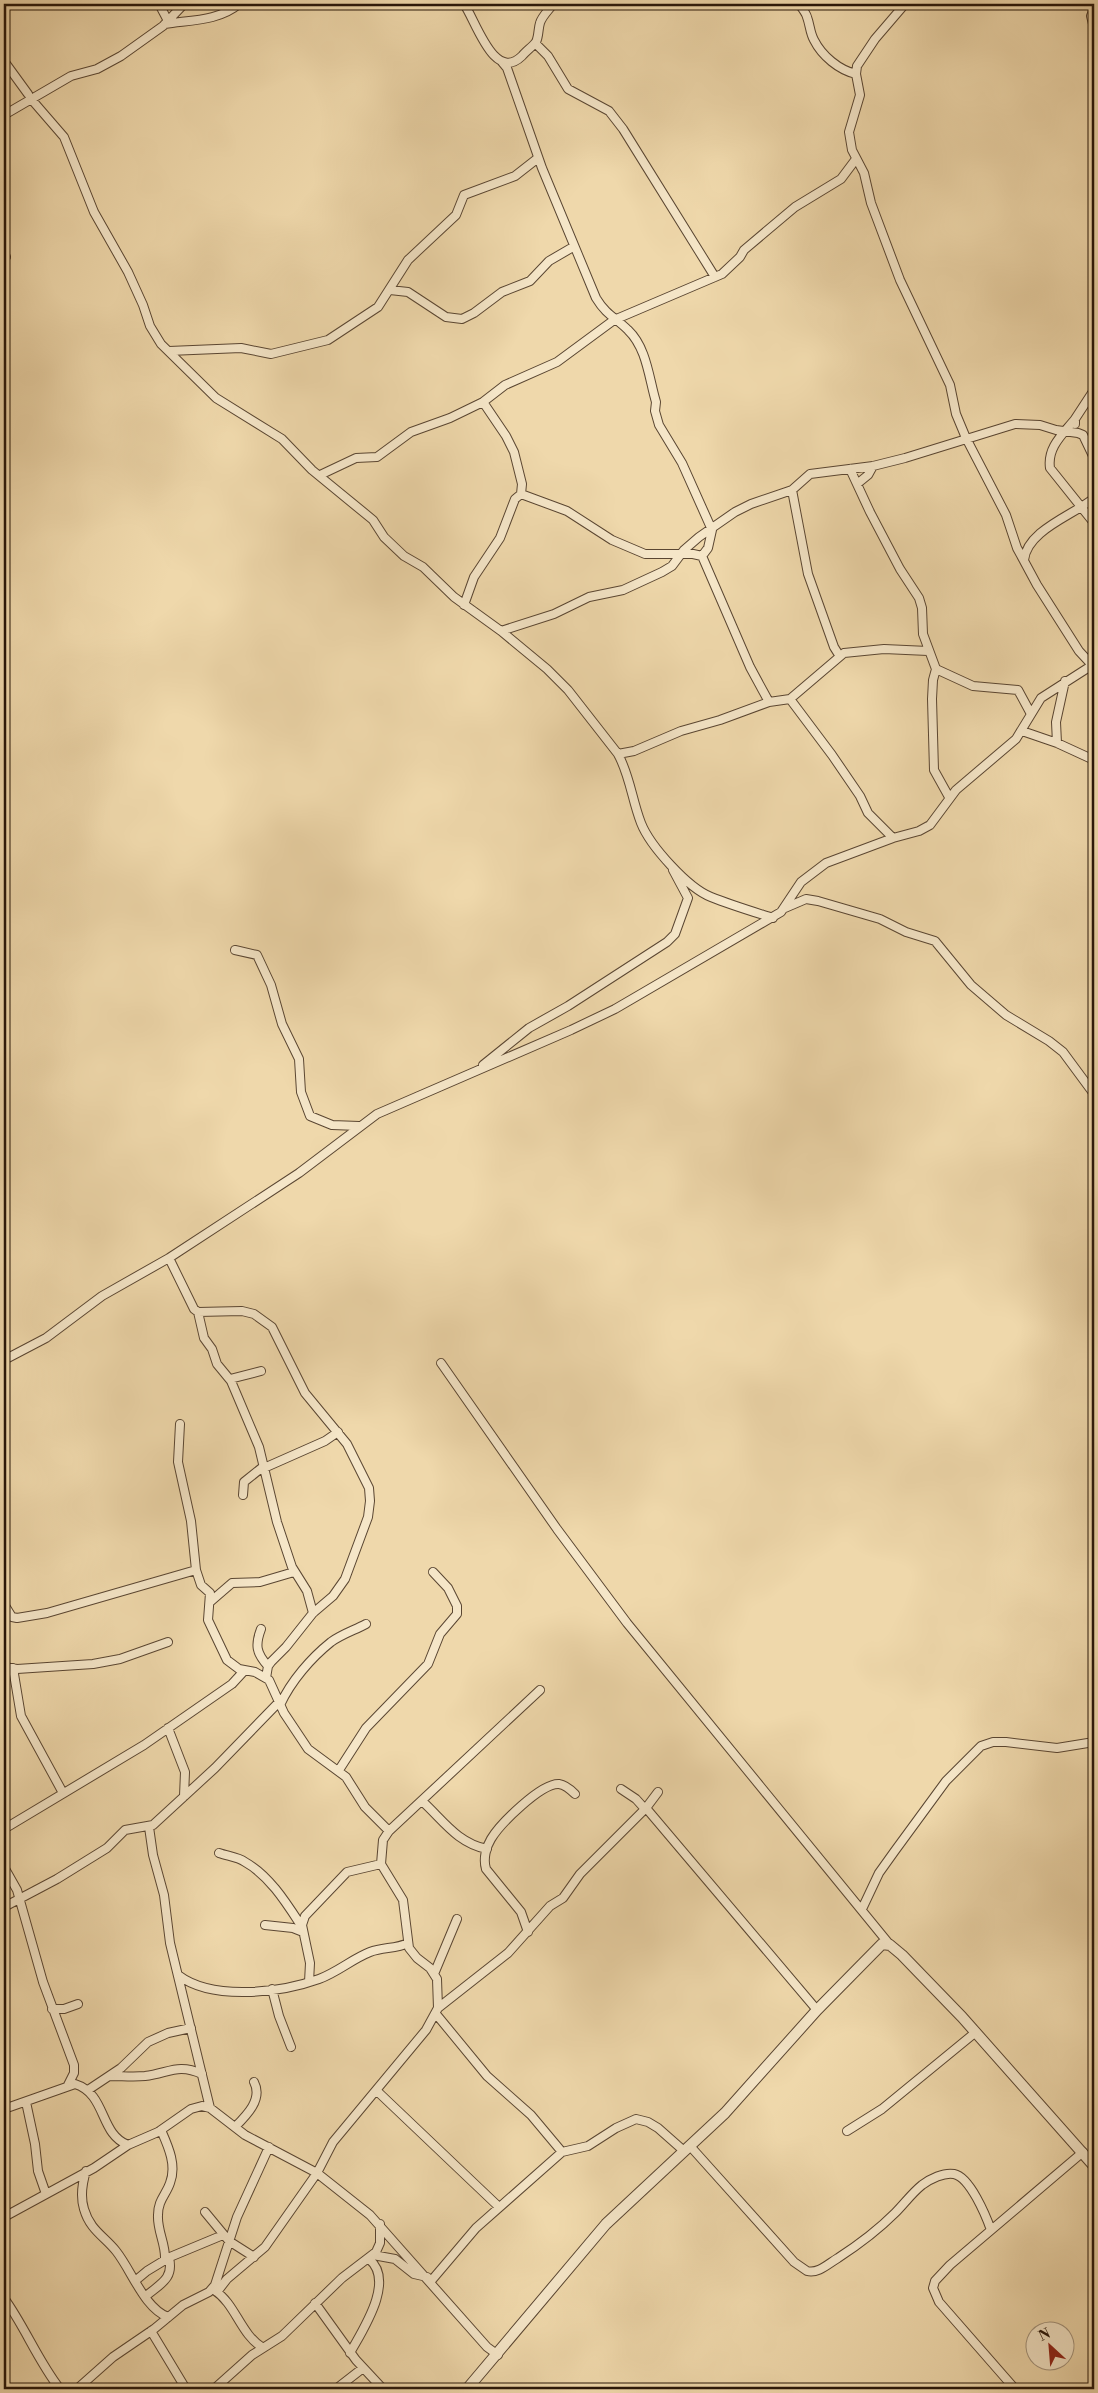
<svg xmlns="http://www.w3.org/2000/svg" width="1098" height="2393" font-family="'Libre Bodoni',serif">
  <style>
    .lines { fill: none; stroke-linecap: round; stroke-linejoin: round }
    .minor-casing { stroke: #5a4632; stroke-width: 10 }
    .tertiary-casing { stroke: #5a4632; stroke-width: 12 }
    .minor { stroke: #f5e6c8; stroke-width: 8 }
    .tertiary { stroke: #f5e6c8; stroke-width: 10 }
  </style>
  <rect width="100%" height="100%" fill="#efd8ab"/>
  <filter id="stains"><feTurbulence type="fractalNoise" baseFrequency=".004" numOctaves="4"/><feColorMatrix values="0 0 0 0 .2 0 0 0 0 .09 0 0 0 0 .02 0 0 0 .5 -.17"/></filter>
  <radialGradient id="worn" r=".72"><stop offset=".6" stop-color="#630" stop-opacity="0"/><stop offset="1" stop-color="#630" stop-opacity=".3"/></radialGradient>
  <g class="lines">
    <defs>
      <path id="minor" d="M159 4 168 21
        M464 4C476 21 494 83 522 56 526 51 532 47 536 42 539 36 538 29 540 23 542 16 549 10 553 4
        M799 4C802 8 806 13 807 17 810 25 810 33 814 40 822 56 839 70 856 74
        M905 4 875 39 857 66 856 74 860 95 849 132 852 150 864 173 871 203 900 280 950 385 956 414 966 438 1006 515 1017 548 1037 585 1079 651 1092 665
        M1094 9 1091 16 1094 28
        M165 24C190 20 219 21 239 4
        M535 43 548 56 568 89 609 111 623 129 715 277
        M4 61 28 94
        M502 62 507 68 542 168 596 298C607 316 615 317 628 330 647 348 649 379 656 402L655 411 659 425 682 463 712 530 708 548 702 556
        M32 100 64 137 94 212 128 272 143 305 150 326 161 344 216 398 282 439 312 470 373 520 384 537 404 556 423 567 454 597 501 631 547 669 568 690 618 754C630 776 632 800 641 823 650 846 688 888 711 897 731 905 751 911 773 918
        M4 115 71 76 97 69 121 56 163 26 184 4
        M4 252 6 257
        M390 290 408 292 446 317 462 319 474 313 502 292 530 281 549 261 573 247
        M169 351 241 348 271 354 328 340 378 307 408 260 456 215 464 195 515 176 538 158
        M1075 419C1063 434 1047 447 1050 468L1094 523
        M1075 424V419L1094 390
        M850 469 870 512 900 569 919 598 922 608 923 634 936 669 933 680 932 699 934 770 949 797
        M320 475 356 458 377 457 411 432 450 418 483 402 505 385 557 362 614 320 722 274 740 257 744 250 795 207 841 179 856 159
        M857 484 868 475 873 466
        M792 490 808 574 834 647 839 655
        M521 494 567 511 612 540 645 554H693L702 556 750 667 769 702
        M1024 560C1027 530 1074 515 1094 498
        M464 605 474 577 500 538 515 499 521 494 522 484 514 452 506 436 483 402
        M501 631 554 614 589 597 623 590 662 572 672 566 684 550 699 537 735 512 751 504 792 490 810 474 873 466 905 458 1015 424 1040 425 1056 430 1078 433 1083 435 1094 458
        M936 669 973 686 1018 690 1031 714
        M790 699 832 755 860 796 868 813 893 838
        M1022 731 1057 743 1094 760
        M1057 743 1056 722 1065 681
        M618 754 634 751 681 731 720 720 769 702 790 699 844 653 884 649 928 651
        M785 908 806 899 818 901 880 919 906 932 935 941 971 985 1006 1015 1049 1041 1063 1052 1094 1094
        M235 950 257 955 271 985 282 1024 299 1059 301 1092 310 1116 332 1125 359 1126
        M483 1065 529 1028 568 1006 667 942 675 934 688 898 673 870
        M169 1258 194 1309 198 1312 242 1311 254 1314 272 1327 305 1393 347 1444 369 1488 370 1501 368 1517 345 1579 333 1596 313 1613 286 1647 271 1662 268 1666 266 1678
        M198 1312 204 1338 212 1349 217 1364 231 1381 259 1447 277 1522 292 1567 307 1591 313 1613
        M4 1360 46 1338 102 1296 169 1258 299 1173 377 1114 571 1030 615 1009 781 912 801 882 826 863 893 838 919 831 930 825 956 790 1016 739 1041 698 1094 664
        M441 1363 557 1529 627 1623 890 1945
        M230 1379 261 1371
        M180 1424 178 1462 191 1521 196 1570 201 1585 210 1593 208 1620 227 1660 239 1669 255 1672 269 1680 284 1713 308 1749 346 1777 365 1807 389 1831
        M264 1468 325 1441 338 1432
        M243 1495 244 1482 264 1466
        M210 1602 232 1583 260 1582 294 1572
        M4 1604 12 1617 17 1618 47 1613 196 1570
        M261 1629C255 1645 256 1653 268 1666
        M4 1667 17 1669 93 1664 120 1659 168 1642
        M13 1668 21 1716 63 1793
        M280 1705C291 1681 311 1658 331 1642 342 1634 355 1630 366 1624
        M168 1728 185 1772 184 1796
        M339 1770 366 1728 428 1664 440 1634 457 1614V1606L448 1588 433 1572
        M621 1789 636 1799 645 1809
        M422 1801C443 1820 457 1843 487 1849
        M646 1808 817 2010
        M149 1827 153 1855 164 1895 170 1943 210 2108
        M4 1829 144 1745 232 1684 244 1671
        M219 1853C227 1856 238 1857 245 1862 270 1876 287 1904 302 1927
        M4 1867 17 1890 43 1982 74 2065V2073L68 2085
        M4 1907 57 1879 107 1848 125 1830 153 1825 215 1768 279 1702
        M862 1909 879 1873 894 1852 946 1781 981 1746 993 1742H1006L1057 1748 1094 1742
        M265 1925 293 1928 303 1932
        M528 1932 521 1912 486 1869C483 1859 486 1847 491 1839 500 1824 541 1783 559 1784 566 1785 571 1790 575 1794
        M434 1974 457 1919
        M178 1975C212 2001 280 1993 319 1979 338 1972 352 1959 370 1952 383 1947 396 1949 408 1943
        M309 1982 310 1963 302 1925 305 1916 347 1872 381 1864
        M272 1989 279 2016 291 2047
        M438 2008 437 1979 430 1968 417 1958 409 1948 403 1900 381 1864 383 1840 389 1831 540 1690
        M52 2009H64L78 2004
        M436 2014 487 2076 531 2115 562 2152
        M110 2076C122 2076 134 2077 145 2076 169 2073 178 2063 202 2074
        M88 2090 121 2068 148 2042 168 2033 191 2028
        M377 2091 499 2207
        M26 2102 35 2144 38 2171 46 2194
        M4 2109 75 2084C107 2094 99 2134 128 2145L158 2132 191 2109 202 2106 210 2108 245 2135 317 2173 370 2215 487 2347 498 2355
        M235 2127C247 2115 263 2099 254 2082
        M161 2130C168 2146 177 2165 170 2183 166 2195 158 2200 158 2215 157 2231 166 2244 165 2260
        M847 2131 882 2109 976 2032
        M690 2146 794 2262 807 2271C818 2274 828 2264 838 2258 858 2245 878 2230 895 2213 904 2204 912 2193 922 2185 930 2179 944 2172 954 2174 970 2177 986 2216 991 2230
        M86 2171C82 2184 80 2196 84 2209 90 2230 104 2236 116 2251 132 2271 144 2308 168 2317
        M205 2212 229 2241 254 2257
        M4 2217 94 2168 128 2145
        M373 2255 395 2259 414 2274 427 2277
        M135 2281 147 2271 170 2257 223 2235
        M431 2281 476 2228 562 2152 588 2146 616 2128 636 2119 648 2122 658 2128 684 2151
        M214 2290C236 2304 240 2334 263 2348
        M217 2292 227 2279 265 2247 317 2173 333 2142 426 2030 438 2008 508 1953 550 1906 563 1898 580 1874 646 1808 658 1792
        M146 2296C160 2284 174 2279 169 2258
        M4 2298C25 2327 38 2361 60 2389
        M315 2303 356 2360 383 2389
        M151 2331 186 2389
        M350 2353C362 2331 396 2281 369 2259
        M77 2389 113 2357 154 2329 183 2305 209 2292 215 2285 237 2217 269 2147
        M214 2389 252 2355 282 2336 342 2278 376 2252 380 2243V2224
        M336 2389 363 2368
        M1015 2389 939 2302 933 2288 935 2281 950 2265 1083 2152"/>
      <path id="tertiary" d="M467 2389 606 2224 725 2113 817 2010 882 1944 890 1945 902 1955 962 2017 1094 2166"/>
    </defs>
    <use href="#minor" class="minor-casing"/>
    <use href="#tertiary" class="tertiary-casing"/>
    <use href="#minor" class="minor"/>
    <use href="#tertiary" class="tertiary"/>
  </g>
  <rect width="1098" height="2393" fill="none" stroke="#efd8ab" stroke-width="20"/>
  <rect x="5" y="5" width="1088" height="2383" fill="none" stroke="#281609" stroke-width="2.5"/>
  <rect x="10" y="10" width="1078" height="2373" fill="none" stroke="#281609"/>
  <g transform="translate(1050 2346) rotate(334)"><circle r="24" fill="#f5e6c8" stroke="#a3937c"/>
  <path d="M0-4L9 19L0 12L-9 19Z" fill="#8f2418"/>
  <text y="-8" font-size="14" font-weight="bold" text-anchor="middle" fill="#281609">N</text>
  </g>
  <rect width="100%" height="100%" filter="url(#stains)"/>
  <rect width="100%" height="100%" fill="url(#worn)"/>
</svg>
